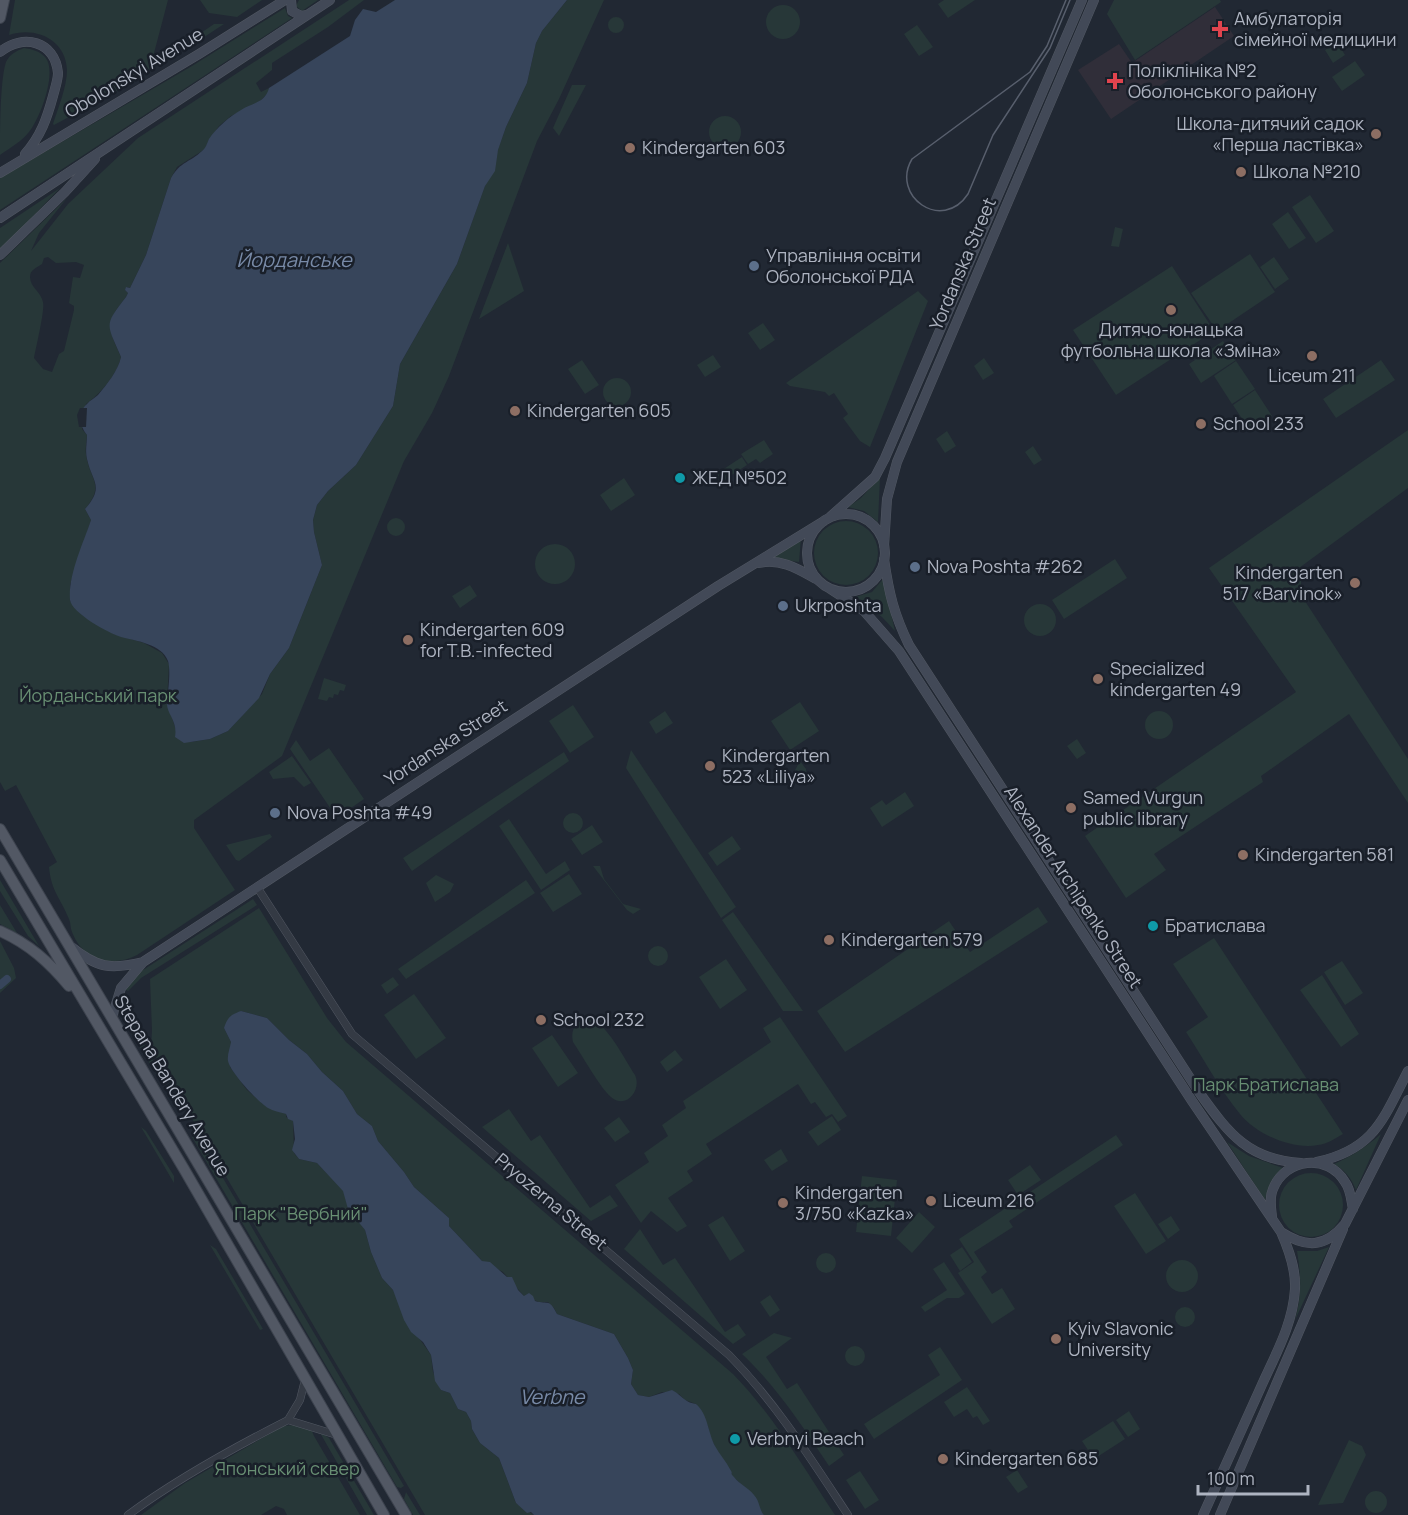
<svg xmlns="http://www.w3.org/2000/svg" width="1408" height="1515" font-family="Manrope,sans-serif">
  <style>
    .medical { fill: #302e39 }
    .green { fill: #273738; fill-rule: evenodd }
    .water { fill: #37455b }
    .pier { fill: #212833 }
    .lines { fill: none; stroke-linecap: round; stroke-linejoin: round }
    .canal { stroke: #37455b; stroke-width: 8 }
    .minor-casing { stroke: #515762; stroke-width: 8 }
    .secondary-casing { stroke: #515762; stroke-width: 10 }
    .primary-casing { stroke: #3d434e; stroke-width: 12 }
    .minor { stroke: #343a44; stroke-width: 7 }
    .secondary { stroke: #424957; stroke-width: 9 }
    .primary { stroke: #525864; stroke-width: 10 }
    .tram { stroke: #585f6d; stroke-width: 1.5 }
    .health-dot { fill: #e0444e; stroke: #191f29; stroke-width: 2 }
    .education-dot { fill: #8d6e63; stroke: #191f29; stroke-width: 2 }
    .service-dot { fill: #5c6f8a; stroke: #191f29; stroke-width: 2 }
    .culture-dot { fill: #0f9aa8; stroke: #191f29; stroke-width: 2 }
    .labels { text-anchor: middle; stroke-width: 5; stroke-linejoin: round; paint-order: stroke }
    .poi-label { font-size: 18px; fill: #aeb4c1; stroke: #191f29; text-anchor: start }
    .street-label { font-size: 18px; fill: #aeb4c1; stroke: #191f29 }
    .park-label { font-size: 18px; fill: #688f73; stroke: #191f29 }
    .water-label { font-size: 20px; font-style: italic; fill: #788aa7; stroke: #191f29 }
  </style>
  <rect width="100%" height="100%" fill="#212833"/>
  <path class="medical" d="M1215 7 1234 36 1111 119 1078 70 1119 44 1132 63Z"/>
  <path class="green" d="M15 0H168L149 72 142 73 138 80 54 125 53 124C58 108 67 87 67 70 66 39 35 26 9 35Z
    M200 0H262L237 17 209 13Z
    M299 0H318L302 11 296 6Z
    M349 0H364L328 27 272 63V70L256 83 261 92 269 88 268 93 259 102 231 116 219 126 209 140 205 149 177 167 171 178 146 255 130 288 127 287 125 290 128 293C125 300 119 305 115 312 105 327 115 343 121 357 117 375 100 394 86 404L82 429 87 435C87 441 85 448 86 454 89 479 106 484 85 509L91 520 70 585V601L81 614 114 634 144 643 162 653 169 664 167 702 176 730 191 742 210 739 228 731 262 694 270 674 289 648 322 565 314 532 313 520 317 505 328 491 356 465 393 406 400 364 457 264 506 127 527 83 536 43 542 31 567 0H604L559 99 537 141 449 376 432 413 404 461 282 756 194 820V828L235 890 137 955C112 968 83 961 72 932 70 928 71 923 69 919 61 899 51 891 49 867L57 862 16 785 5 791 0 782V263L67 198 39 233 31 251 68 204 138 138ZM48 257 56 263 76 262 84 265 80 278 73 277 69 303 74 306V310L64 351 59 354 52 372 43 369 34 358C36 347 45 310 43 302 41 292 30 287 30 277 30 270 36 268 42 264L44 258Z
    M944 0H975L948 18 938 4Z
    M1114 0H1220L1221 2 1135 60 1107 14Z
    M766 22a17 17 0 1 1 34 0a17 17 0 1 1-34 0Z
    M285 8 288 16 292 18 0 210V178L192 66Z
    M608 25a8 8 0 1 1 16 0a8 8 0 1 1-16 0Z
    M214 24H224L189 47 195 37Z
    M917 25 933 47 919 56 904 34Z
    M1334 37 1345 55 1333 63 1325 50 1330 47 1326 42Z
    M24 48C31 49 40 51 45 57 58 71 40 119 29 132 22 141 10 148 0 155 0 132 0 80 6 62 10 54 16 51 24 48Z
    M1355 61 1365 75 1342 91 1332 77Z
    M572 85H586L559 136 553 128Z
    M709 132a16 16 0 1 1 32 0a16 16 0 1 1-32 0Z
    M60 188 0 251V228Z
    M1310 195 1334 231 1316 243 1292 207Z
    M1288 212 1306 238 1289 249 1272 224Z
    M1115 227 1123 229 1119 247 1111 246Z
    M508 243 524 291 479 319Z
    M1250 254 1275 292 1217 331 1191 293Z
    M1274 257 1289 279 1275 289 1260 267Z
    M1172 266 1214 331 1116 395 1073 330Z
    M918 291 928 301 870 447 860 441 843 418 848 414 834 393 829 396 825 392 790 386 786 383Z
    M763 323 775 340 760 350 748 333Z
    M1223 341 1236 360 1201 383 1189 364Z
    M713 355 721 367 705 377 697 365Z
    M984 358 994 373 983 380 974 366Z
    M582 360 599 385 585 394 568 369Z
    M1381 360 1395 380 1336 418 1323 399Z
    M1236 361 1255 389 1232 404 1214 376Z
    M603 392a14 14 0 1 1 28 0a14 14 0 1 1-28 0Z
    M1255 390 1272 416 1250 431 1233 405Z
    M1408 430V488L1299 568 1301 570V595L1408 759V803L1349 714 1261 776 1263 782 1154 854 1166 870 1126 898 1085 836 1296 692 1209 568Z
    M947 431 956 446 945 453 936 439Z
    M764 440 773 454 760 463 756 459 748 464 741 454Z
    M1033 446 1042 460 1034 465 1025 452Z
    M742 457 747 465 715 486 710 478Z
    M880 477 878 522 864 511 848 507 861 498Z
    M624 478 635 495 611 511 600 495Z
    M387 527a9 9 0 1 1 18 0a9 9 0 1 1-18 0Z
    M814 553a32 32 0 1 1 64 0a32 32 0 1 1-64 0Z
    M801 538 799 562 768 558Z
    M535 564a20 20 0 1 1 40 0a20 20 0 1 1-40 0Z
    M1115 559 1127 578 1064 619 1052 600Z
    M883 579 895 631 882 617 855 597 872 592Z
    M470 585 477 596 460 608 452 596Z
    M1024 620a16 16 0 1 1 32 0a16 16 0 1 1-32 0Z
    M324 678 346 685 344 691 340 690 338 695 334 694 333 698 329 697 327 701 318 699Z
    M800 702 819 731 790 750 771 721Z
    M573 705 594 737 570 753 549 721Z
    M1145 725a14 14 0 1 1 28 0a14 14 0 1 1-28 0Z
    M665 711 673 723 656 734 649 722Z
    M1077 739 1086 753 1077 759 1067 746Z
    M296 740 310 761 329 748 364 799 341 815H335L290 749Z
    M631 750 736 907 721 918 626 768Z
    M564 752 569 761 412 871 403 858Z
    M292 756 311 783 304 787 294 777 273 779 269 772Z
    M800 761 806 769 807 777 797 783 793 774Z
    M905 792 914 806 882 827 870 808 882 800 886 805Z
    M563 823a10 10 0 1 1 20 0a10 10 0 1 1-20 0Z
    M509 819 546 874 565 861 570 870 541 890 499 826Z
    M592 825 603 842 582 855 571 839Z
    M270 834 272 837 239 861 236 860 226 845Z
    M732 836 741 849 717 866 708 853Z
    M593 866H600L604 879 623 904 641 909 633 914 627 910Z
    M569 874 582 894 553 912 540 893Z
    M436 875 454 884 450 892 435 902 426 883Z
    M0 880 39 946 28 936 0 891Z
    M526 880 535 893 406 979 398 969Z
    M253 899 257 905 141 978 128 991 125 989 140 972Z
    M0 905 17 933 0 924Z
    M1038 907 1048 922 845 1052 817 1011 949 921 970 952Z
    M259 908 327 1018 346 1042 733 1374C774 1416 803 1467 835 1515H764L761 1512 742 1485 732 1476 730 1469 720 1457 710 1436 708 1426 696 1404 685 1400 679 1394 662 1392 649 1397 638 1395 631 1384 633 1370 628 1358 614 1334 557 1314 554 1308 548 1302H539L524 1296 503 1272 482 1261 449 1226V1218L414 1187 404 1172 378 1141 372 1126 357 1114 343 1091 322 1072 307 1054 289 1040 267 1018 241 1011 224 1028 231 1042 230 1067 247 1090 267 1107 286 1114V1117L293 1121 294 1153 299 1159 317 1163 344 1191 346 1200 365 1230 371 1252 382 1278 393 1290 419 1338 431 1355 433 1372 441 1390 450 1393 458 1409 466 1412 471 1421 472 1429 480 1443 499 1458 516 1503 534 1515H425L151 1049 152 1030 150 979Z
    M733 912 803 1011H783L722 920Z
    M1214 938 1343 1134C1336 1138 1327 1144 1318 1145 1292 1150 1256 1134 1240 1114 1221 1091 1203 1058 1186 1032L1208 1017 1173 964Z
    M0 941 14 968 16 978 0 993Z
    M648 956a10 10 0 1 1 20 0a10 10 0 1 1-20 0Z
    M726 959 747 990 720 1009 699 977Z
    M1342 961 1363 993 1345 1005 1324 972Z
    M1322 975 1359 1034 1341 1047 1300 990Z
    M393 977 399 985 387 994 381 985Z
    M414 994 446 1038 416 1059 384 1015Z
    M122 1000 127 1010 128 1015 164 1079 160 1081 122 1017Z
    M780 1017 847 1116 838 1122 832 1114 826 1117 815 1102 811 1104 798 1084 706 1144 712 1154 687 1171 693 1181 668 1198 687 1226 677 1232 651 1211 641 1223 615 1185 649 1162 644 1153 668 1136 662 1125 686 1108 683 1101 771 1042 763 1028Z
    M588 1018C606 1021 625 1060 635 1075 642 1090 626 1110 611 1097 600 1088 582 1055 573 1042 570 1030 576 1021 588 1018Z
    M552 1035 578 1073 558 1087 532 1048Z
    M675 1050 683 1060 667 1072 660 1062Z
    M509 1109 531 1141 540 1135 590 1208 610 1195 618 1206 591 1221 482 1127Z
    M832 1116 841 1130 818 1146 808 1132Z
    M619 1117 630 1132 615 1142 604 1128Z
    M141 1127 146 1131 174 1176V1183Z
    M197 1134 404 1486 401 1488 397 1487 192 1137Z
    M1381 1134 1356 1190C1351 1178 1346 1171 1334 1164 1352 1156 1366 1147 1381 1134Z
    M1116 1135 1123 1145 1009 1221 1013 1227 974 1252 987 1272 981 1277 992 1294 1002 1288 1015 1309 992 1324 958 1273 974 1262 959 1239Z
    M1227 1142 1249 1156 1283 1168C1272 1177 1268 1187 1265 1200Z
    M781 1149 788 1161 772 1171 764 1160Z
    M1030 1165 1041 1180 1018 1195 1008 1180Z
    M1279 1205a32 32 0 1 1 64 0a32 32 0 1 1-64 0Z
    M862 1176 897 1180 891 1236 856 1232Z
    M1135 1193 1166 1241 1146 1254 1114 1206Z
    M919 1212 935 1227 912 1253 896 1238Z
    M723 1216 745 1251 730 1261 708 1225Z
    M1171 1216 1180 1230 1168 1239 1158 1224Z
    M640 1229 663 1265 675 1258 725 1332 738 1324 746 1335 733 1344 624 1249Z
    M210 1245 216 1249 263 1329 260 1330Z
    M962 1247 972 1262 960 1271 950 1255Z
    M1329 1247 1295 1320C1302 1296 1301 1275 1297 1251H1317Z
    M816 1263a10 10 0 1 1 20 0a10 10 0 1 1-20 0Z
    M1166 1276a16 16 0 1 1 32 0a16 16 0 1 1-32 0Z
    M944 1262 965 1294 959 1298H947L925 1312 921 1307 947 1290 933 1269Z
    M770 1295 780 1310 770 1317 760 1302Z
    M1175 1317a10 10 0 1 1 20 0a10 10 0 1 1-20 0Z
    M774 1333 792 1338 766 1357 787 1389 797 1383 844 1455 829 1466C802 1426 777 1387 742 1354Z
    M845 1356a10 10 0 1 1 20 0a10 10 0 1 1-20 0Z
    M940 1347 962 1380 874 1439 864 1424 940 1375 928 1355Z
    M967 1387 990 1421 983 1425 977 1416 973 1418 967 1409 954 1417 944 1402Z
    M1129 1411 1140 1429 1128 1437 1116 1420Z
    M1113 1421 1125 1439 1094 1459 1082 1441Z
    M294 1425 311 1429 314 1436 360 1515H287L284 1509 276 1506 261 1515H141L185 1483 283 1426Z
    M319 1431 329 1438 374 1515H367Z
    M1349 1440 1362 1446 1366 1455 1345 1499 1343 1503 1318 1505Z
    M1017 1470 1028 1487 1018 1493 1006 1477Z
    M860 1471 879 1500 865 1509 846 1480Z
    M1365 1502a11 11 0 1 1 22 0a11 11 0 1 1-22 0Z
    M406 1492 420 1515H413L404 1499Z"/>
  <path class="water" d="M395 0H567L542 31 536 43 527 83 506 127 498 150 495 171 485 186 457 264 400 364 393 406 356 465 328 491 317 505 313 520 314 532 322 565 289 648 270 674 259 698 228 731 210 739 184 743 175 737C178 720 166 714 167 702 168 691 171 671 168 661 162 644 136 641 121 637 108 633 72 613 70 600 68 575 83 544 91 520L85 509C105 486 92 482 87 459 85 451 87 443 87 435 79 425 77 413 87 404 90 400 95 398 98 395 107 384 118 371 121 357 107 324 103 326 126 297L128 293 125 290 126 287 130 288 146 255 171 178C181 161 189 163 202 151 206 148 207 143 209 139 217 127 229 117 241 110 252 103 265 103 269 88L350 36 355 20 363 9 376 12Z
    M241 1011 267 1018 289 1040 307 1054 322 1072 343 1091 357 1114 372 1126 378 1141 404 1172 414 1187 449 1218V1226L482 1261 490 1262 507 1277H512L518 1290 524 1296 529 1293 533 1296 535 1301C549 1305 549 1298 557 1314L614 1334 628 1358 633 1370 631 1384 638 1395 649 1397 672 1390C678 1393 682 1398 687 1401 690 1403 693 1403 696 1404 708 1414 708 1433 715 1446 719 1454 726 1461 730 1469 734 1475 729 1472 734 1477 740 1485 748 1487 754 1495 760 1501 759 1510 764 1515H534L531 1512 527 1513 516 1503 499 1458 480 1443 472 1429 471 1421 466 1412 458 1409 450 1393 441 1390 435 1381 431 1355 423 1342 411 1332 404 1320 393 1290 382 1278 371 1252 365 1230 348 1209 343 1191 317 1163 299 1159 292 1150 295 1139 293 1121 288 1119 286 1114C280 1112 273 1111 268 1108 258 1102 230 1072 228 1061 227 1055 230 1048 231 1042L224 1028C228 1017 230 1015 241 1011Z"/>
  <path class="pier" d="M80 408H87L86 427H79L77 415Z"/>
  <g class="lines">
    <path class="canal" d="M0 985 7 979"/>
    <defs>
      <path id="minor" d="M257 887 352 1034 729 1355C776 1403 811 1459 848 1515
        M305 1380 300 1400 288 1420 337 1435
        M128 1515C178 1478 233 1448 288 1420"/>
      <path id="secondary" d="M291 0 292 11 301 16 307 15
        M0 52C23 33 55 41 58 73 58 80 55 88 53 96 47 118 41 136 25 154
        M0 173 199 54 285 0
        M0 218 330 0
        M0 255 65 192 95 159
        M807 553a39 39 0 1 1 78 0a39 39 0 1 1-78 0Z
        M830 517 875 477 885 458 1082 0
        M884 546 887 499 897 462 1094 0
        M884 559C889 594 894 614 909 645L1201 1095C1229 1134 1249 1160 1301 1163
        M759 563C780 558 798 569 816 579
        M829 588 864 611 899 651 1192 1101 1281 1232C1306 1248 1325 1248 1345 1224L1408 1100
        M70 946C97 968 110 970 143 962
        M112 1017 121 988 143 962 718 586 824 521
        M1317 1162C1375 1149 1383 1119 1408 1071
        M1272 1217C1271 1207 1269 1198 1273 1189 1285 1158 1328 1153 1345 1182 1351 1190 1351 1200 1353 1209
        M1203 1515C1222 1473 1241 1431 1260 1389 1274 1357 1293 1325 1295 1289 1296 1269 1289 1250 1281 1232
        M1220 1515 1343 1229"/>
      <path id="primary" d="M0 18 4 0
        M0 829 406 1515
        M0 860 184 1169 384 1515
        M0 931C29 944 49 962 69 986"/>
    </defs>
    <use href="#minor" class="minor-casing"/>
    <use href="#secondary" class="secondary-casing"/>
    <use href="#primary" class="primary-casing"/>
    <use href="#minor" class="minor"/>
    <use href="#secondary" class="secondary"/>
    <use href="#primary" class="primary"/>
    <path class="tram" d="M1066 0 1047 46 1030 72 912 159C890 196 942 233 968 194L993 135 1050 48 1070 0"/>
  </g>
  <g class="health-dot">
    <path d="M1217 20h6v6h6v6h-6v6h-6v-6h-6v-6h6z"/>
    <path d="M1112 72h6v6h6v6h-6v6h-6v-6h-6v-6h6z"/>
  </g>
  <g class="education-dot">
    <circle cx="1376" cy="134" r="6"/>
    <circle cx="630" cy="148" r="6"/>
    <circle cx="1241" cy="172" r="6"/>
    <circle cx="1171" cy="310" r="6"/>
    <circle cx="1312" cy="356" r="6"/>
    <circle cx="515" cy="411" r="6"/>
    <circle cx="1201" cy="424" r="6"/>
    <circle cx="1355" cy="583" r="6"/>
    <circle cx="408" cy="640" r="6"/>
    <circle cx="1098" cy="679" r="6"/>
    <circle cx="710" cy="766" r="6"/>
    <circle cx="1071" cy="808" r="6"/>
    <circle cx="1243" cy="855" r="6"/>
    <circle cx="829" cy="940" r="6"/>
    <circle cx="541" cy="1020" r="6"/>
    <circle cx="931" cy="1201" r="6"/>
    <circle cx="783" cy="1203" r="6"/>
    <circle cx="1056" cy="1339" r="6"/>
    <circle cx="943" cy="1459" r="6"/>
  </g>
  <g class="service-dot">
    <circle cx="754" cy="266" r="6"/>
    <circle cx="915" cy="567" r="6"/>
    <circle cx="783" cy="606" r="6"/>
    <circle cx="275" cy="813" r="6"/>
  </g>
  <g class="culture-dot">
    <circle cx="680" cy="478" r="6"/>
    <circle cx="1153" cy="926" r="6"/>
    <circle cx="735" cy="1439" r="6"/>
  </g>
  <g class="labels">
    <g class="poi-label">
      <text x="1234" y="25">Амбулаторія<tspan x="1234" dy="21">сімейної медицини</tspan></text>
      <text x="1128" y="77">Поліклініка №2<tspan x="1128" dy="21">Оболонського району</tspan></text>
      <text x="1364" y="130" text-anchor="end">Школа-дитячий садок<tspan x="1364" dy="21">«Перша ластівка»</tspan></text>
      <text x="642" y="154">Kindergarten 603</text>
      <text x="1253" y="178">Школа №210</text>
      <text x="766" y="262">Управління освіти<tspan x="766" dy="21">Оболонської РДА</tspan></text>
      <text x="1171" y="336" text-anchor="middle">Дитячо-юнацька<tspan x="1171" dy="21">футбольна школа «Зміна»</tspan></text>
      <text x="1312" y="382" text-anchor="middle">Liceum 211</text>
      <text x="527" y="417">Kindergarten 605</text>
      <text x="1213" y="430">School 233</text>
      <text x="692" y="484">ЖЕД №502</text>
      <text x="927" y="573">Nova Poshta #262</text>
      <text x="1343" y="579" text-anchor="end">Kindergarten<tspan x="1343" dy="21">517 «Barvinok»</tspan></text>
      <text x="795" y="612">Ukrposhta</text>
      <text x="420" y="636">Kindergarten 609<tspan x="420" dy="21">for T.B.-infected</tspan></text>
      <text x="1110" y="675">Specialized<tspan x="1110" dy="21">kindergarten 49</tspan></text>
      <text x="722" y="762">Kindergarten<tspan x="722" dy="21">523 «Liliya»</tspan></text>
      <text x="1083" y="804">Samed Vurgun<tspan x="1083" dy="21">public library</tspan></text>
      <text x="287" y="819">Nova Poshta #49</text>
      <text x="1255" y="861">Kindergarten 581</text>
      <text x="1165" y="932">Братислава</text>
      <text x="841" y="946">Kindergarten 579</text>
      <text x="553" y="1026">School 232</text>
      <text x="795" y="1199">Kindergarten<tspan x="795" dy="21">3/750 «Kazka»</tspan></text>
      <text x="943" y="1207">Liceum 216</text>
      <text x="1068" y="1335">Kyiv Slavonic<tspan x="1068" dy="21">University</tspan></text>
      <text x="747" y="1445">Verbnyi Beach</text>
      <text x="955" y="1465">Kindergarten 685</text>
    </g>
    <g class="street-label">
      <text transform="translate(134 73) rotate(-31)" y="6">Obolonskyi Avenue</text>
      <text transform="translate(963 264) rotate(-67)" y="6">Yordanska Street</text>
      <text transform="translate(446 743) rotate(-33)" y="6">Yordanska Street</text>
      <text transform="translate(1073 887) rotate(57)" y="6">Alexander Archipenko Street</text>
      <text transform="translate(172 1086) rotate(59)" y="6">Stepana Bandery Avenue</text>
      <text transform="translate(551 1202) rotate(40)" y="6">Pryozerna Street</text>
    </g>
    <g class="park-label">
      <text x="98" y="702">Йорданський парк</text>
      <text x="1266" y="1091">Парк Братислава</text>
      <text x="301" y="1220">Парк "Вербний"</text>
      <text x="287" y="1475">Японський сквер</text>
    </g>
    <g class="water-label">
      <text x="294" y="267">Йорданське</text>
      <text x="552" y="1404">Verbne</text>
    </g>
  </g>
  <path d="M1198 1485v9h110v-9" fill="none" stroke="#aeb4c1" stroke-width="3"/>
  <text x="1207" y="1485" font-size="18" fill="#aeb4c1" stroke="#191f29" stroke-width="4.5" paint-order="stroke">100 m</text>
</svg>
